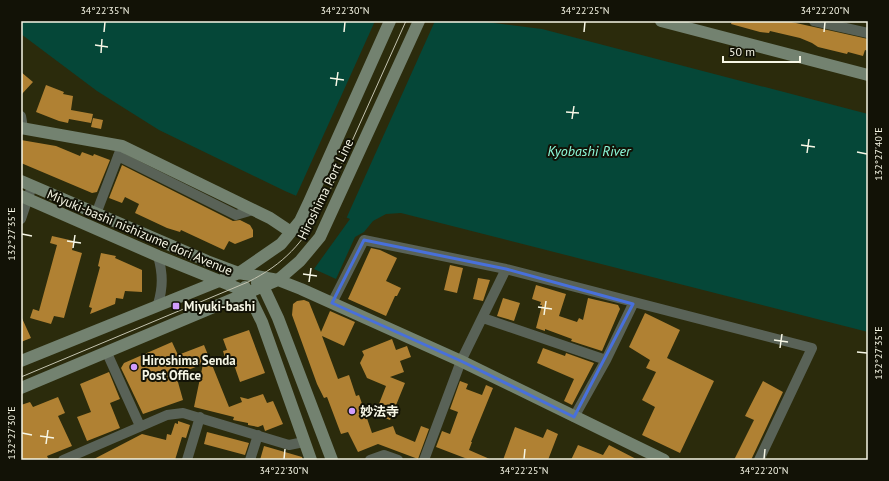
<svg xmlns="http://www.w3.org/2000/svg" width="889" height="481" font-family="'PT Sans','Noto Sans JP',sans-serif">
  <style>
    .water { fill: #054738 }
    .pier { fill: #2b2b0c }
    .building { fill: #b08133 }
    .lines { fill: none; stroke-linecap: round; stroke-linejoin: round }
    .street { stroke: #596257; stroke-width: 10 }
    .secondary { stroke: #738270; stroke-width: 12 }
    .tram { stroke: #c4c4b0; stroke-width: 1 }
    .marked { fill: none; stroke: #4870db; stroke-width: 3; stroke-linejoin: round }
    .ticks { fill: none; stroke: #f6f6e5; stroke-width: 1.5 }
    .poi-dot { fill: #d19dfe; stroke: #121206; stroke-width: 1.5 }
    .labels { text-anchor: middle; stroke-width: 4; stroke-linejoin: round; paint-order: stroke }
    .street-label { font-size: 13px; fill: #f6f6e5; stroke: #121206 }
    .poi-label { font-size: 13px; font-weight: bold; fill: #f6f6e5; stroke: #121206; text-anchor: start }
    .water-label { font-size: 14px; font-style: italic; fill: #8efbdb; stroke: #121206 }
    .neatline { fill: none; stroke: #f6f6e5; stroke-width: 1.5 }
    .ticks-label { font-size: 10px; text-anchor: middle; fill: #f6f6e5 }
  </style>
  <rect width="100%" height="100%" fill="#2b2b0c"/>
  <path class="water" d="M21 21H478L542 29 868 114V332L401 213 386 214 373 221 364 232 355 237 336 279 314 269 350 219 285 191 159 130 97 91 21 34Z"/>
  <path class="pier" d="M375 21H435L346 219 296 196Z"/>
  <path class="building" d="M732 21H787L868 39V51L865 50 863 56 848 52 847 54 818 47 812 43 800 38 770 31 769 33 760 32 731 24Z
    M21 72 33 82 21 95Z
    M46 85 64 92 63 94 73 96 71 110 93 114 91 123 69 119 68 123 59 121 36 112Z
    M93 118 103 120 101 129 91 127Z
    M21 140 56 146 80 156 82 152 93 156 94 154 110 160 97 192 92 193 21 163Z
    M122 165 233 221 240 220 250 225 253 230V237L235 244 229 241 224 250 181 230 180 232 167 228 135 213 139 204 125 197 122 203 109 198Z
    M52 236 74 241 72 250 82 253 64 318 54 316 51 324 30 318 33 309 39 311 57 245 50 243Z
    M371 248 380 250 397 258 386 281 401 288 397 296H395L386 316 348 299Z
    M101 253 116 256 115 258 142 270V292L125 291 123 299 116 298 115 304 90 314 92 308 89 307 100 267 98 266Z
    M450 265 463 268 457 293 444 290Z
    M478 278 490 280 483 301 473 299Z
    M536 285 566 294 559 316 577 322 579 318 583 320 588 298 618 305 620 309 602 351 571 341 572 339 545 329V331L536 328 542 305H540L541 302 532 299Z
    M503 298 520 303 514 321 497 316Z
    M304 300 309 302 321 332 330 311 355 322 344 346 322 336 338 379 349 375 356 396 359 395 372 433 393 426 396 434 415 442 421 426 429 429 418 459 378 444 358 452 348 432 341 434 327 397 324 398 317 384 292 315 293 304 297 301Z
    M645 313 680 330 667 358 714 381 680 453 642 435 655 407 642 400 656 372 646 368 650 360 629 347Z
    M21 316 31 338 21 342Z
    M249 330 265 373 240 382 233 362 227 364 223 351 227 350 223 339Z
    M392 339 396 350 407 346 411 357 400 361 404 372 390 377 405 383 390 420 375 414 386 386 367 378 360 363 364 355 362 351Z
    M172 342 178 355 204 345 229 407 242 402 240 397 248 399 263 394 267 403 273 401 283 424 265 431 263 425 258 427 248 425V423L233 420 234 417 194 407 203 364 176 375 183 400 143 414 121 368 124 363Z
    M543 348 565 356 566 353 594 363 572 405 564 401 574 379 537 363Z
    M109 372 120 399 110 403 120 428 87 441 77 417 91 412 80 384Z
    M460 381 468 384 466 389 482 395 486 385 493 388 471 442H472L469 450 492 460H470L436 447 442 431 450 434 458 412 450 409Z
    M763 381 783 392 751 460H734L754 420 745 416Z
    M58 397 65 413 58 416 72 446 47 456 49 460H21V405L30 402 33 407Z
    M178 421 190 425 186 438 182 437 175 460H92L142 434 166 440 167 434 171 435 175 423 178 424Z
    M515 427 543 438 547 429 558 434 548 460H503Z
    M207 432 249 443 245 455 204 444Z
    M578 445 603 455 609 445 638 460H571Z
    M264 446 302 457 303 460H260Z"/>
  <g class="lines">
    <path class="street" d="M814 21 868 33
      M21 116 23 128
      M118 156 236 215 253 210
      M96 214 120 151
      M21 219 32 186
      M158 256C163 274 163 287 158 304
      M332 303 364 240 506 269 812 348 759 460
      M483 318 606 360
      M107 353 140 426
      M574 417 606 360 633 304
      M63 460 167 415 183 413 289 445 304 442
      M187 460 200 417
      M250 460 258 435
      M370 460 384 455 398 460
      M424 460 461 361 506 269"/>
    <path class="secondary" d="M661 21 868 75
      M21 128 122 146 270 218 291 232
      M21 181 207 261 239 273 278 280 301 289 461 361 664 460
      M21 196 158 256 247 292
      M257 283 263 286 278 318 332 460
      M245 287 262 322 311 460
      M21 361 239 273 281 244 300 221 309 202 390 21
      M21 388 278 280 300 261 320 237 419 21"/>
    <path class="tram" d="M21 377 248 282C284 264 303 243 322 208L406 21"/>
  </g>
  <path class="marked" d="M364 240 506 269 633 304 574 417 461 361 332 303Z"/>
  <path class="ticks" d="M104 32 105 22M344 32 345 22M584 32 585 22M824 32 825 22M95 45 108 47M101 53 102 39M330 78 344 80M336 86 338 72M566 112 579 113M572 119 574 106M801 145 815 147M857 152 867 154M807 153 809 139M22 234 32 236M67 241 81 243M73 248 75 235M303 274 317 276M309 282 311 268M538 307 552 309M544 315 546 301M774 340 788 342M780 348 782 334M857 352 867 353M22 433 32 435M40 436 54 438M46 444 48 430M284 459 285 449M524 459 525 449M764 459 765 449"/>
  <g class="poi-dot">
    <rect x="172" y="302" width="8" height="8" rx="2"/>
    <circle cx="134" cy="367" r="4"/>
    <circle cx="352" cy="411" r="4"/>
  </g>
  <g class="labels">
    <g class="street-label">
      <text transform="translate(325 189) rotate(-64)" y="5">Hiroshima Port Line</text>
      <text transform="translate(140 232) rotate(23)" y="5">Miyuki-bashi nishizume dori Avenue</text>
    </g>
    <g class="poi-label">
      <text x="184" y="311">Miyuki-bashi</text>
      <text x="142" y="365">Hiroshima Senda<tspan x="142" dy="15">Post Office</tspan></text>
      <text x="360" y="416">妙法寺</text>
    </g>
    <g class="water-label">
      <text x="589" y="156">Kyobashi River</text>
    </g>
  </g>
  <rect width="889" height="481" fill="none" stroke="#121206" stroke-width="44"/>
  <path d="M723 56v6h77v-6" fill="none" stroke="#f6f6e5" stroke-width="2"/>
  <text x="729" y="56" font-size="12" fill="#f6f6e5" stroke="#121206" stroke-width="3" paint-order="stroke">50 m</text>
  <rect x="22" y="22" width="845" height="437" class="neatline"/>
  <g class="ticks-label">
    <text x="105" y="14">34°22'35"N</text>
    <text x="345" y="14">34°22'30"N</text>
    <text x="585" y="14">34°22'25"N</text>
    <text x="825" y="14">34°22'20"N</text>
    <text transform="translate(878 154) rotate(-90)" y="4">132°27'40"E</text>
    <text transform="translate(11 234) rotate(-90)" y="4">132°27'35"E</text>
    <text transform="translate(878 353) rotate(-90)" y="4">132°27'35"E</text>
    <text transform="translate(11 433) rotate(-90)" y="4">132°27'30"E</text>
    <text x="284" y="474">34°22'30"N</text>
    <text x="524" y="474">34°22'25"N</text>
    <text x="764" y="474">34°22'20"N</text>
  </g>
</svg>
